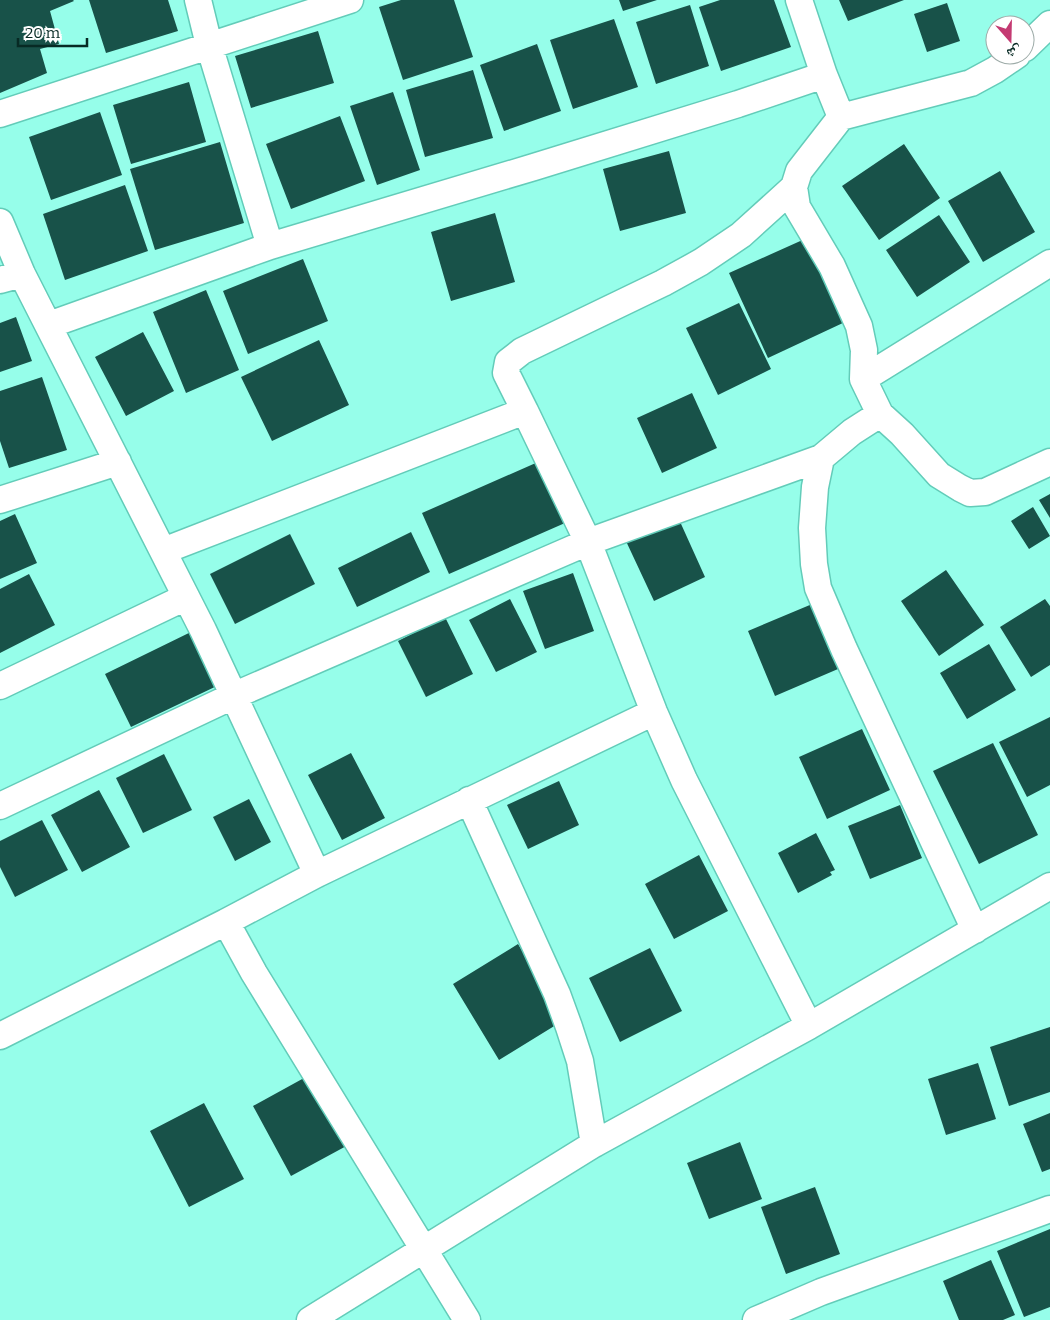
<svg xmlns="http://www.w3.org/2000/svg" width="1050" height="1320" font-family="Bitter,'Noto Naskh Arabic',serif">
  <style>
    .building { fill: #185249 }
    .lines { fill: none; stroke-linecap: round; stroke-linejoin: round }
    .street-casing { stroke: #63ccb9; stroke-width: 29 }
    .street { stroke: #fff; stroke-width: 26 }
  </style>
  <rect width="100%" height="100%" fill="#96feea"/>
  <path class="building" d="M0 0H73L74 1 50 11 59 44 40 49 47 73 0 93Z
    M89 0H168L178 31 106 53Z
    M401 0H454L473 57 403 80 379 7Z
    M619 0H657L623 11Z
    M720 0H774L791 47 721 71 699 7Z
    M839 0H904L848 21Z
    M947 3 960 41 927 52 914 14Z
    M690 5 709 66 656 84 636 22Z
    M614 19 638 87 573 109 550 40Z
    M318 31 334 83 251 108 235 56Z
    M537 44 561 111 504 131 480 65Z
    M473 70 493 138 425 157 406 90Z
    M189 82 206 142 131 164 113 105Z
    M393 92 420 170 377 185 350 106Z
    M100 112 122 175 51 200 29 137Z
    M340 116 365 181 291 209 266 144Z
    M220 142 244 223 155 250 130 169Z
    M904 144 940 198 879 240 842 186Z
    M669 151 686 213 620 231 603 169Z
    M1000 171 1035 232 983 262 948 201Z
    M125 185 148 251 65 280 43 214Z
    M495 213 515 282 451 301 431 232Z
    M939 215 970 262 917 297 886 250Z
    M807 238 845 322 768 358 729 273Z
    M303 259 328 321 248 354 223 291Z
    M206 290 239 370 186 393 153 312Z
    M739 303 771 369 718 395 686 328Z
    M16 317 32 361 0 372V323Z
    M143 332 174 391 126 416 95 357Z
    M319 340 349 405 272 441 241 377Z
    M42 377 67 450 9 468 0 441V391Z
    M692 393 717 448 662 473 637 418Z
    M538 462 565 523 449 574 422 513Z
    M1050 494V518L1039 500Z
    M1033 507 1050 536 1029 549 1011 521Z
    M15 514 37 563 0 579V521Z
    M677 515 705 577 654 601 625 539Z
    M411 532 430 572 357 607 338 568Z
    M290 534 315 584 235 624 210 574Z
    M946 570 984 625 939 656 901 601Z
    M573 573 594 631 545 649 523 591Z
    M29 574 55 625 0 653V589Z
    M510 599 537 652 496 672 469 620Z
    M1045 599 1050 606V665L1031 677 1000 627Z
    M817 602 845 666 775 696 748 631Z
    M445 617 473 674 426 697 398 641Z
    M195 630 221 684 131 727 105 674Z
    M989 644 1016 690 967 719 940 673Z
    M1050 717V785L1027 797 999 742Z
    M862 729 890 790 827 819 799 757Z
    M993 743 1038 835 979 864 933 771Z
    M351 753 385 818 342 840 308 775Z
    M164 754 192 810 143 833 116 778Z
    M559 781 579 825 528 849 507 805Z
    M99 790 130 847 82 872 51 815Z
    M249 799 271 842 235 861 213 817Z
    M900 805 922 858 870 879 848 826Z
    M42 820 68 870 15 897 0 867V841Z
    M816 833 835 870 830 872 832 875 798 893 778 853Z
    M699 855 728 911 674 939 645 884Z
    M518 944 564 1020 499 1060 453 984Z
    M650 948 682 1011 620 1042 589 978Z
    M1050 1027V1092L1009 1106 990 1047Z
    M978 1063 996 1119 946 1135 928 1079Z
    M304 1078 350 1144 291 1176 253 1106Z
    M204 1103 244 1179 189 1207 150 1131Z
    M1050 1113V1169L1042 1172 1023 1124Z
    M740 1142 762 1199 709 1219 687 1163Z
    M815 1187 840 1254 786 1274 761 1207Z
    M1050 1229V1307L1024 1317 997 1251Z
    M991 1260 1015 1315 1003 1320H959L943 1281Z"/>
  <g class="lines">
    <defs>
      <path id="street" d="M198 0 209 45 270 246
        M799 0 824 75 841 117
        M1025 48 1050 24
        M1017 55 995 70 971 83 841 117 799 171 794 187 797 207 832 266 859 326 864 350 863 379 880 414 902 434 939 475 960 488 970 493 985 492 1050 462
        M0 114 350 0
        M0 222 22 274 203 630 317 874
        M0 280 22 274
        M49 325 270 246 534 167 738 104 824 75
        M863 379 1050 263
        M525 411 588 542 654 712 684 780 809 1026
        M880 414 852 432 821 458 815 487 812 528 814 564 818 588 844 649 975 930
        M0 500 118 462
        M163 551 525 411 506 373 508 362 522 351 663 283 701 262 741 235 794 187
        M0 686 186 597
        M469 800 557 994 569 1027 580 1061 594 1144
        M0 806 233 696 588 542 821 458
        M226 922 317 874 654 712
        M0 1036 226 922 254 973 467 1320
        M310 1320 594 1144 809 1026 1050 886
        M756 1320 821 1292 1050 1209"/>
    </defs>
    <use href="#street" class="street-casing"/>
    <use href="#street" class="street"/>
  </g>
  <g transform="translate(1010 40) rotate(160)"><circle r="24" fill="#ffffff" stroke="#9caaa7"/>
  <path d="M0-4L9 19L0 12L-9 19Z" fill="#c43a72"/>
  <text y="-8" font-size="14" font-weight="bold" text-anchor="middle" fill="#072a24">ش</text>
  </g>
  <path d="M18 38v8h69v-8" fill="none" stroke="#072a24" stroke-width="2.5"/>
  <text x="25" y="38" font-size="15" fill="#072a24" stroke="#ffffff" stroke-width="4" paint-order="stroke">20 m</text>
</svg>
